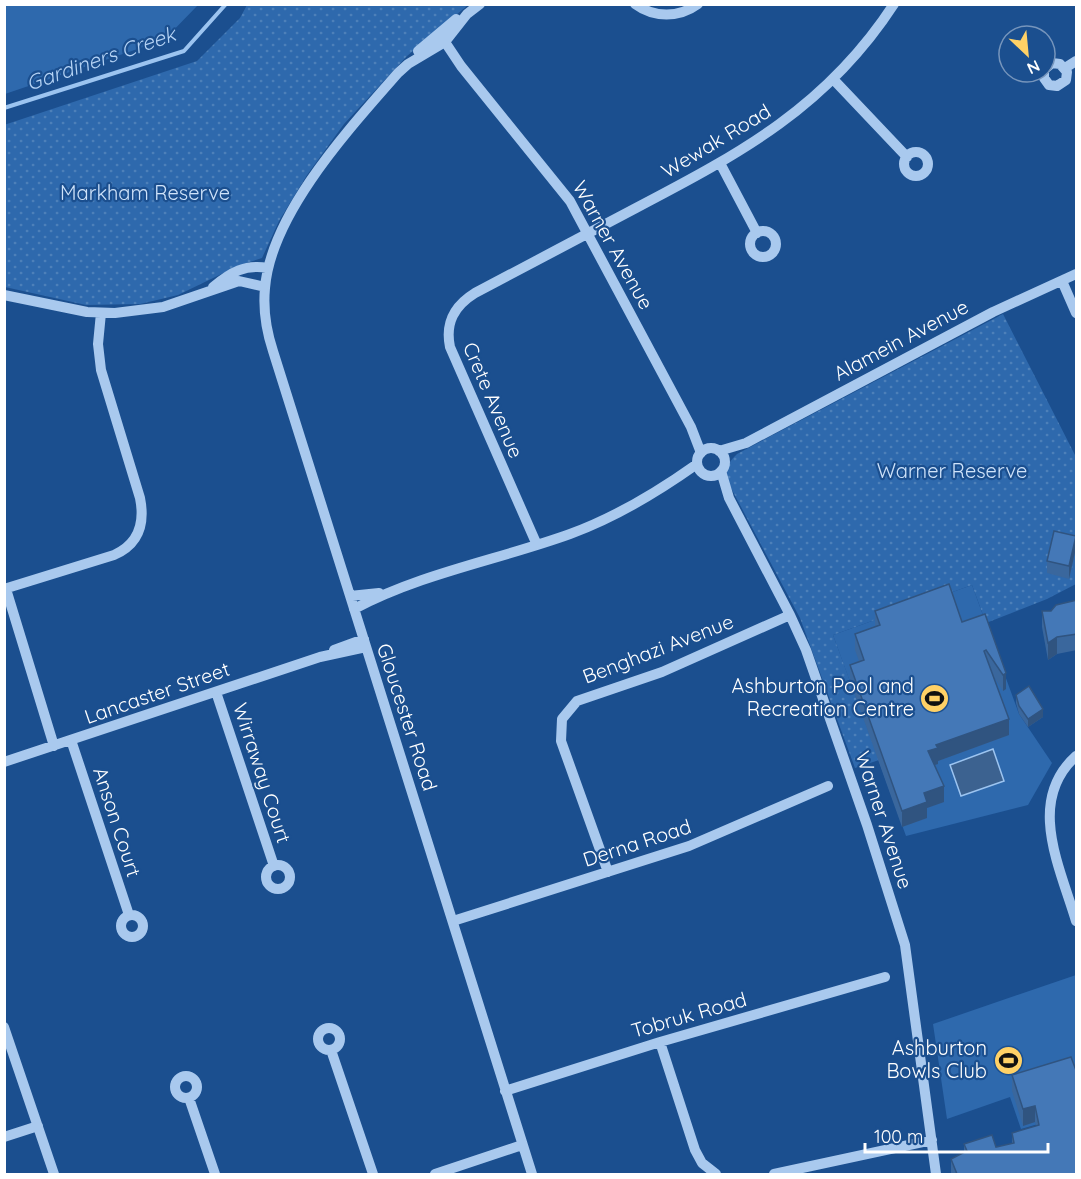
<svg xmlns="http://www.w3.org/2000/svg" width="1081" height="1179" font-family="Quicksand,sans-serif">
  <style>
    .green { fill: #2e69ad }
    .park { fill: url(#park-dots) }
    .water { fill: #3c6290; stroke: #9cc4f0; stroke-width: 1.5 }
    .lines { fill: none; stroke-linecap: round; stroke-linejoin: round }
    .stream { stroke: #9cc4f0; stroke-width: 4 }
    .minor { stroke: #a9c9ee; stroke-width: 10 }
    .wall { fill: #3a679d }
    .shaded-wall { fill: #305480 }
    .building { fill: #4478b7; stroke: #305480; stroke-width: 1.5 }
    .labels { text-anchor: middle; stroke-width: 4.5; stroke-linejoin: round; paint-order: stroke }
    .street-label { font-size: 20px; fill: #fff; stroke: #1b4f8f }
    .park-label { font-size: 20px; fill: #cfe3fa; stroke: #1b4f8f }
    .poi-label { font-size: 20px; fill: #fff; stroke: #1b4f8f; text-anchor: end }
    .water-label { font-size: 21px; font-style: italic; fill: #b5d3f5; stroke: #1b4f8f }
  </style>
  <defs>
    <pattern id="park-dots" width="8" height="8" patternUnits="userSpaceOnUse" patternTransform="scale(1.5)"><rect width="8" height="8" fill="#2e69ad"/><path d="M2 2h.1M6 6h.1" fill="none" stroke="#4d80b9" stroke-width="1.8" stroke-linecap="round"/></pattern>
  </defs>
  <rect width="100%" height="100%" fill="#1b4f8f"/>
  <path class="green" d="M4 5 5 4 198 5 164 40 5 94Z
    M972 585 1019 714 1052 763 1028 805 906 836 833 635Z
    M1076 975V1113L1021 1129 1010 1097 947 1119 933 1024Z"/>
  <path class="park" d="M247 5H468L407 56 344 124 307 175 279 221 262 258 240 265 178 295 140 304 86 305 5 287 4 125 197 61 240 18Z
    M1003 314 1076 457V584L1047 599 986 623 972 585 833 635 879 760 855 768 800 618 731 488C725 474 725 465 737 454Z"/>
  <path class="water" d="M993 749 1004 781 961 796 950 765Z"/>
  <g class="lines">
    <path class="stream" d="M4 108 184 51 226 4"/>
    <path class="minor" d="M480 4 467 14 445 42 408 64 398 73C350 128 271 213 265 288 263 309 266 330 273 351L532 1174
      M635 4C654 18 679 18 698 4
      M437 38 445 42 461 66 570 201 691 427 701 453
      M418 51 456 19
      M1065 68 1076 61
      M1044 72V78L1049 85 1057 86 1066 80 1067 72 1060 64 1052 63 1045 69
      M833 79 907 157
      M904 164a12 12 0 1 1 24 0a12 12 0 1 1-24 0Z
      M720 163 757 233
      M750 244a13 13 0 1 1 26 0a13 13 0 1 1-26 0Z
      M1062 281 1076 313
      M213 287C231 272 245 264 268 268
      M4 295 87 312 115 313 163 307 239 281 265 287
      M697 462a14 14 0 1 1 28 0a14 14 0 1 1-28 0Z
      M719 451 746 443 993 312 1076 274
      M721 471 729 498 790 615 806 650 867 825 905 945 936 1174
      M537 545 450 347C445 323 454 306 475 293 529 265 582 236 636 208 741 153 827 107 894 4
      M4 589 114 555C139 544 145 523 140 498L101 370 98 344 101 313
      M6 589 54 746
      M350 596 379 593
      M354 609C422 573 498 560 570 534 614 518 659 491 697 464
      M334 650 364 639
      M216 692 274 866
      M71 740 129 915
      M1076 756C1026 801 1060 867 1076 921
      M4 762 320 657 366 647
      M266 877a12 12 0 1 1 24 0a12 12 0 1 1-24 0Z
      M608 872 561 741 562 719 577 701 662 672 790 615
      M121 926a11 11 0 1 1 22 0a11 11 0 1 1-22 0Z
      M453 921 689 846 828 786
      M4 1027 54 1174
      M318 1039a11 11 0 1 1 22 0a11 11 0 1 1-22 0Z
      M660 1042 695 1150 702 1163 716 1174
      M331 1050 373 1174
      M175 1087a11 11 0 1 1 22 0a11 11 0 1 1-22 0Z
      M505 1091 660 1042 885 977
      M189 1098 215 1174
      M4 1137 38 1126
      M435 1174 522 1145
      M774 1174 932 1140"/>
  </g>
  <path class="wall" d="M1076 548 1069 579 1047 573V561Z
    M1077 600V650L1057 654 1048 660 1042 627V611H1051Z
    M875 611 962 622 1006 673V689L1003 691 994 677 1009 735 938 761V764L935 765 944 802 927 808V818L902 827 850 681V665L859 661 855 650V634L875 627Z
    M1016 695 1043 717 1028 727 1019 714 1016 703Z
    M1071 1057 1077 1174H951V1159L964 1153V1144L996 1147 1012 1144V1133L1036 1126 1035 1122 1023 1126 1012 1091V1075Z"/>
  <path class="shaded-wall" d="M1076 536V548L1069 579V566Z
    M1057 637V654L1048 660V643Z
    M1006 673V689L1003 691V675Z
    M1043 709V717L1028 727V719Z
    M1009 719V735L938 761V764L928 767V751L936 745Z
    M944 786V802L927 808V818L902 827V811L924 793Z
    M1035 1106V1122L1023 1126V1109Z"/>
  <path class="building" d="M1054 531 1076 536 1069 566 1047 561Z
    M949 584 962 622 985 614 1006 673 1003 675 986 650 984 651 1009 719 936 745 938 748 928 751 944 786 924 793 927 802 902 811 850 665 864 660 855 634 880 625 875 611Z
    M1077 600V634L1057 637 1048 643 1042 611H1051L1056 605Z
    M1029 686 1043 709 1028 719 1019 706 1016 695Z
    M1071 1057 1077 1073V1174H957L951 1159 967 1151 964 1144 992 1135 996 1147 1014 1143 1012 1133 1039 1125 1035 1106 1023 1109 1012 1075Z"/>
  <defs>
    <symbol id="stadium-disc" viewBox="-11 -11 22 22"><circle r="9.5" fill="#ffd166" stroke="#1b4f8f"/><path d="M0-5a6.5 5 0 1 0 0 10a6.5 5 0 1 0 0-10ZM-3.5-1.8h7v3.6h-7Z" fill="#111"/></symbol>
  </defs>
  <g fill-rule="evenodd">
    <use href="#stadium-disc" x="918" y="682" width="33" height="33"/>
    <use href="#stadium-disc" x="992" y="1044" width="33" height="33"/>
  </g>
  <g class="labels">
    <g class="street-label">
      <text transform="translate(716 141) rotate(-31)" y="7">Wewak Road</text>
      <text transform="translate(613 245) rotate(61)" y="7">Warner Avenue</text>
      <text transform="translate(901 340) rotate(-28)" y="7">Alamein Avenue</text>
      <text transform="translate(493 400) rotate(67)" y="7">Crete Avenue</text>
      <text transform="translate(658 649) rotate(-21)" y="7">Benghazi Avenue</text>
      <text transform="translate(157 693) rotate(-19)" y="7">Lancaster Street</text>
      <text transform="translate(407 717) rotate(72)" y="7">Gloucester Road</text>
      <text transform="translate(262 773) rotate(72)" y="7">Wirraway Court</text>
      <text transform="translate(884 820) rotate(72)" y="7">Warner Avenue</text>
      <text transform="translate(117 822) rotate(72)" y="7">Anson Court</text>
      <text transform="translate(637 843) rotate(-18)" y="7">Derna Road</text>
      <text transform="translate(689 1015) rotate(-16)" y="7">Tobruk Road</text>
    </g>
    <g class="park-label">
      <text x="145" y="200">Markham Reserve</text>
      <text x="952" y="478">Warner Reserve</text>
    </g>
    <g class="poi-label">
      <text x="914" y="693">Ashburton Pool and<tspan x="914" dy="23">Recreation Centre</tspan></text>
      <text x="987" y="1055">Ashburton<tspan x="987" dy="23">Bowls Club</tspan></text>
    </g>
    <g class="water-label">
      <text transform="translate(101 59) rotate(-19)" y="7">Gardiners Creek</text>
    </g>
  </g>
  <rect width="1081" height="1179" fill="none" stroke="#ffffff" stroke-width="12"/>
  <g transform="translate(1027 54) rotate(154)"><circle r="28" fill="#1b4f8f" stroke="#7695bc" stroke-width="1.5"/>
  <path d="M0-4.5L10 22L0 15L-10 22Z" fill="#ffd166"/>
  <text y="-9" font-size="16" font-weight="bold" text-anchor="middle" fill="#ffffff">N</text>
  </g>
  <path d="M865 1143v9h183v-9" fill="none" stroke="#ffffff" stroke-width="3"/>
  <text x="874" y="1143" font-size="18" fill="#ffffff" stroke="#1b4f8f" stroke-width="4.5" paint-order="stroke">100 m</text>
</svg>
